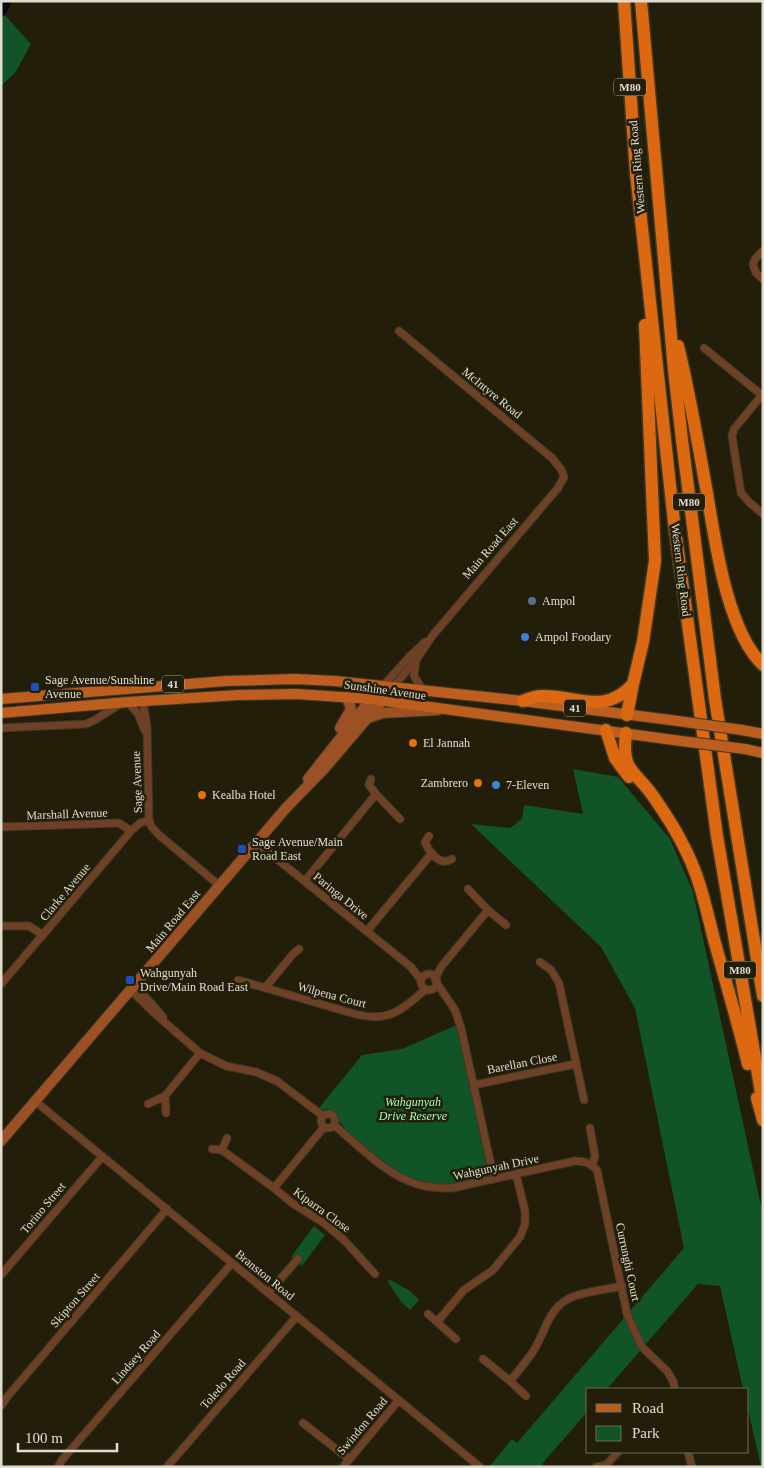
<svg xmlns="http://www.w3.org/2000/svg" width="764" height="1468" font-family="Georgia,serif">
  <style>
    .green { fill: #105428 }
    .lines { fill: none; stroke-linecap: round; stroke-linejoin: round }
    .river { stroke: #000613; stroke-width: 11 }
    .minor-casing { stroke: #3d3925; stroke-width: 9 }
    .secondary-casing { stroke: #3d3925; stroke-width: 12 }
    .primary-casing { stroke: #3d3925; stroke-width: 12 }
    .motorway-casing { stroke: #3d3925; stroke-width: 15 }
    .minor { stroke: #6e4026; stroke-width: 7 }
    .secondary { stroke: #9b5124; stroke-width: 10 }
    .primary { stroke: #bd5e1e; stroke-width: 10 }
    .motorway { stroke: #dc6912; stroke-width: 12 }
    .primary-bridge-casing { stroke: #3d3925; stroke-width: 12; stroke-linecap: butt }
    .primary-bridge { stroke: #bd5e1e; stroke-width: 10 }
    .service-dot { fill: #5c6f8a; stroke: #231e09; stroke-width: 2 }
    .shop-dot { fill: #3f7fe0; stroke: #231e09; stroke-width: 2 }
    .transit-dot { fill: #1a4fb4; stroke: #231e09; stroke-width: 2 }
    .food-dot { fill: #e8710a; stroke: #231e09; stroke-width: 2 }
    .labels { text-anchor: middle; stroke-width: 5; stroke-linejoin: round; paint-order: stroke }
    .shield { fill: #231e09; stroke: #a7a494; stroke-width: 1 }
    .shield-label { font-size: 11px; font-weight: bold; fill: #e0ddd0 }
    .street-label { font-size: 12px; fill: #e0ddd0; stroke: #231e09 }
    .poi-label { font-size: 12px; fill: #e0ddd0; stroke: #231e09; text-anchor: start }
    .park-label { font-size: 12px; font-style: italic; fill: #9efeb4; stroke: #231e09 }
  </style>
  <rect width="100%" height="100%" fill="#231e09"/>
  <path class="green" d="M1 11 31 44 15 73 1 86Z
    M573 769 618 777 670 839 693 892 763 1215V1467H761L748 1409V1389H743L720 1286 698 1284 607 1389H588V1411L542 1464 545 1467H489L512 1439 517 1443 684 1248 635 1008 601 947 471 824 510 828 522 819 524 805 583 814Z
    M457 1025 490 1178C477 1180 462 1186 448 1186 439 1186 423 1184 414 1181 385 1169 350 1136 331 1112L324 1111 319 1108 362 1055 402 1049Z
    M314 1226 325 1235 302 1266 291 1257Z
    M389 1279 410 1291 419 1300 410 1310 401 1302 388 1282Z"/>
  <g class="lines">
    <path class="river" d="M1 11 6 1"/>
    <defs>
      <path id="minor" d="M763 251 755 259 753 265 756 273 763 279
        M704 348 763 396
        M762 395 734 429 732 436 741 493 749 502 763 514
        M416 662 414 676 423 690
        M382 687 410 656 425 642
        M393 687 416 660 433 635 558 488 564 477 561 469 552 458 399 331
        M143 701 147 727 149 820 151 826 159 835 220 886
        M128 702 138 714 145 731
        M1 728 86 724 95 720 120 704
        M371 779 369 785 376 794
        M1 827 119 823 131 831
        M429 836 425 842C429 852 440 867 452 859
        M257 843 411 967 421 980
        M305 881 376 794 400 819
        M468 889 488 910 506 925
        M1 926H29L43 935
        M367 931 432 853
        M540 962 551 970 559 983 584 1100
        M421 982a8 8 0 1 1 16 0a8 8 0 1 1-16 0Z
        M435 979 441 967 488 910
        M238 980 355 1014C388 1023 402 1010 426 989
        M436 982 455 1010 461 1028 494 1179
        M1 984 131 831 140 823 149 820
        M135 985 163 1017
        M265 988 293 954 299 949
        M131 990 153 1012 200 1053 226 1066 256 1072 277 1081 323 1116
        M474 1085 575 1064
        M165 1096 200 1053
        M35 1101 480 1467
        M148 1104 165 1096 166 1113
        M321 1121a7 7 0 1 1 14 0a7 7 0 1 1-14 0Z
        M334 1125C358 1145 386 1175 417 1184 429 1188 440 1188 452 1188L575 1161C585 1161 590 1163 597 1170L627 1314 642 1347 667 1371 673 1381 675 1389
        M590 1128 595 1156 592 1165
        M212 1149 222 1150 227 1138
        M222 1150 274 1188 292 1203 324 1223 344 1240 375 1274
        M274 1188 324 1127
        M1 1275 102 1157
        M268 1293 298 1259
        M428 1314 456 1339
        M437 1322 464 1290 493 1270 520 1237 525 1224V1211L516 1174
        M483 1359 510 1381 526 1396
        M510 1381C518 1371 527 1361 534 1350 545 1332 548 1310 568 1299 583 1291 605 1290 622 1286
        M1 1406 8 1396 167 1209
        M303 1423 349 1459
        M688 1452 692 1467
        M606 1465 618 1452
        M58 1467 62 1460 232 1263
        M167 1467 297 1316
        M343 1467 399 1400
        M596 1467 606 1465 607 1467"/>
      <path id="secondary" d="M368 718 383 713 438 710
        M340 728 351 709 347 697
        M308 779 371 699
        M1 1141 286 808 324 769 382 701"/>
      <path id="primary" d="M1 699 226 681 295 679 335 681 523 701 678 721
        M1 713 128 702 239 695 296 694 371 699 681 741
        M742 730 763 734
        M745 749 763 753"/>
      <path id="motorway" d="M624 1 636 173 674 522 717 836 763 1104
        M641 1 674 370 682 440 715 699 763 996
        M678 346C690 395 698 444 707 493 715 541 727 631 763 665
        M523 701C528 699 535 696 541 696 576 695 605 716 633 684
        M627 715 633 684 643 642 655 561 645 325
        M606 730 615 758 629 777
        M626 733C621 772 635 770 653 796 664 812 675 828 683 845 700 876 706 909 715 943 726 983 738 1023 748 1064
        M757 1098 763 1120"/>
    </defs>
    <use href="#minor" class="minor-casing"/>
    <use href="#secondary" class="secondary-casing"/>
    <use href="#primary" class="primary-casing"/>
    <use href="#motorway" class="motorway-casing"/>
    <use href="#minor" class="minor"/>
    <use href="#secondary" class="secondary"/>
    <use href="#primary" class="primary"/>
    <use href="#motorway" class="motorway"/>
    <defs>
      <path id="primary-bridge" d="M678 721 742 730
        M681 741 745 749"/>
    </defs>
    <use href="#primary-bridge" class="primary-bridge-casing"/>
    <use href="#primary-bridge" class="primary-bridge"/>
  </g>
  <circle class="service-dot" cx="532" cy="601" r="5"/>
  <g class="shop-dot">
    <circle cx="525" cy="637" r="5"/>
    <circle cx="496" cy="785" r="5"/>
  </g>
  <g class="transit-dot">
    <rect x="30" y="682" width="10" height="10" rx="2.5"/>
    <rect x="237" y="844" width="10" height="10" rx="2.5"/>
    <rect x="125" y="975" width="10" height="10" rx="2.5"/>
  </g>
  <g class="food-dot">
    <circle cx="413" cy="743" r="5"/>
    <circle cx="478" cy="783" r="5"/>
    <circle cx="202" cy="795" r="5"/>
  </g>
  <g class="labels">
    <g class="shield">
      <rect x="614" y="78.5" width="32" height="17" rx="4"/>
      <rect x="673" y="493.5" width="32" height="17" rx="4"/>
      <rect x="162" y="675.5" width="22" height="17" rx="4"/>
      <rect x="564" y="699.5" width="22" height="17" rx="4"/>
      <rect x="724" y="961.5" width="32" height="17" rx="4"/>
    </g>
    <g class="shield-label">
      <text x="630" y="91">M80</text>
      <text x="689" y="506">M80</text>
      <text x="173" y="688">41</text>
      <text x="575" y="712">41</text>
      <text x="740" y="974">M80</text>
    </g>
    <g class="street-label">
      <text transform="translate(637 167) rotate(-95)" y="4">Western Ring Road</text>
      <text transform="translate(492 393) rotate(39)" y="4">McIntyre Road</text>
      <text transform="translate(490 548) rotate(-49)" y="4">Main Road East</text>
      <text transform="translate(681 570) rotate(83)" y="4">Western Ring Road</text>
      <text transform="translate(385 690) rotate(8)" y="4">Sunshine Avenue</text>
      <text transform="translate(137 782) rotate(-92)" y="4">Sage Avenue</text>
      <text transform="translate(67 814) rotate(-2)" y="4">Marshall Avenue</text>
      <text transform="translate(65 892) rotate(-50)" y="4">Clarke Avenue</text>
      <text transform="translate(341 896) rotate(39)" y="4">Paringa Drive</text>
      <text transform="translate(173 921) rotate(-50)" y="4">Main Road East</text>
      <text transform="translate(332 995) rotate(15)" y="4">Wilpena Court</text>
      <text transform="translate(522 1063) rotate(-11)" y="4">Barellan Close</text>
      <text transform="translate(496 1167) rotate(-12)" y="4">Wahgunyah Drive</text>
      <text transform="translate(43 1208) rotate(-50)" y="4">Torino Street</text>
      <text transform="translate(322 1210) rotate(36)" y="4">Kiparra Close</text>
      <text transform="translate(628 1262) rotate(78)" y="4">Currunghi Court</text>
      <text transform="translate(265 1275) rotate(39)" y="4">Branston Road</text>
      <text transform="translate(75 1300) rotate(-49)" y="4">Skipton Street</text>
      <text transform="translate(136 1357) rotate(-49)" y="4">Lindsey Road</text>
      <text transform="translate(223 1384) rotate(-49)" y="4">Toledo Road</text>
      <text transform="translate(362 1426) rotate(-50)" y="4">Swindon Road</text>
    </g>
    <g class="poi-label">
      <text x="542" y="605">Ampol</text>
      <text x="535" y="641">Ampol Foodary</text>
      <text x="45" y="684">Sage Avenue/Sunshine<tspan x="45" dy="14">Avenue</tspan></text>
      <text x="423" y="747">El Jannah</text>
      <text x="468" y="787" text-anchor="end">Zambrero</text>
      <text x="506" y="789">7-Eleven</text>
      <text x="212" y="799">Kealba Hotel</text>
      <text x="252" y="846">Sage Avenue/Main<tspan x="252" dy="14">Road East</tspan></text>
      <text x="140" y="977">Wahgunyah<tspan x="140" dy="14">Drive/Main Road East</tspan></text>
    </g>
    <g class="park-label">
      <text x="413" y="1106">Wahgunyah<tspan x="413" dy="14">Drive Reserve</tspan></text>
    </g>
  </g>
  <rect width="764" height="1468" fill="none" stroke="#e0ddd0" stroke-width="5"/>
  <rect x="586" y="1388" width="162" height="65" fill="#231e09" stroke="#6f6a59"/>
  <rect x="596" y="1404" width="25" height="8" fill="#bd5e1e" stroke="#6f6a59"/>
  <text x="632" y="1413" font-size="15" fill="#e0ddd0">Road</text>
  <rect x="596" y="1426" width="25" height="15" fill="#105428" stroke="#6f6a59"/>
  <text x="632" y="1438" font-size="15" fill="#e0ddd0">Park</text>
  <path d="M18 1443v8h99v-8" fill="none" stroke="#e0ddd0" stroke-width="2.5"/>
  <text x="25" y="1443" font-size="15" fill="#e0ddd0" stroke="#231e09" stroke-width="4" paint-order="stroke">100 m</text>
</svg>
